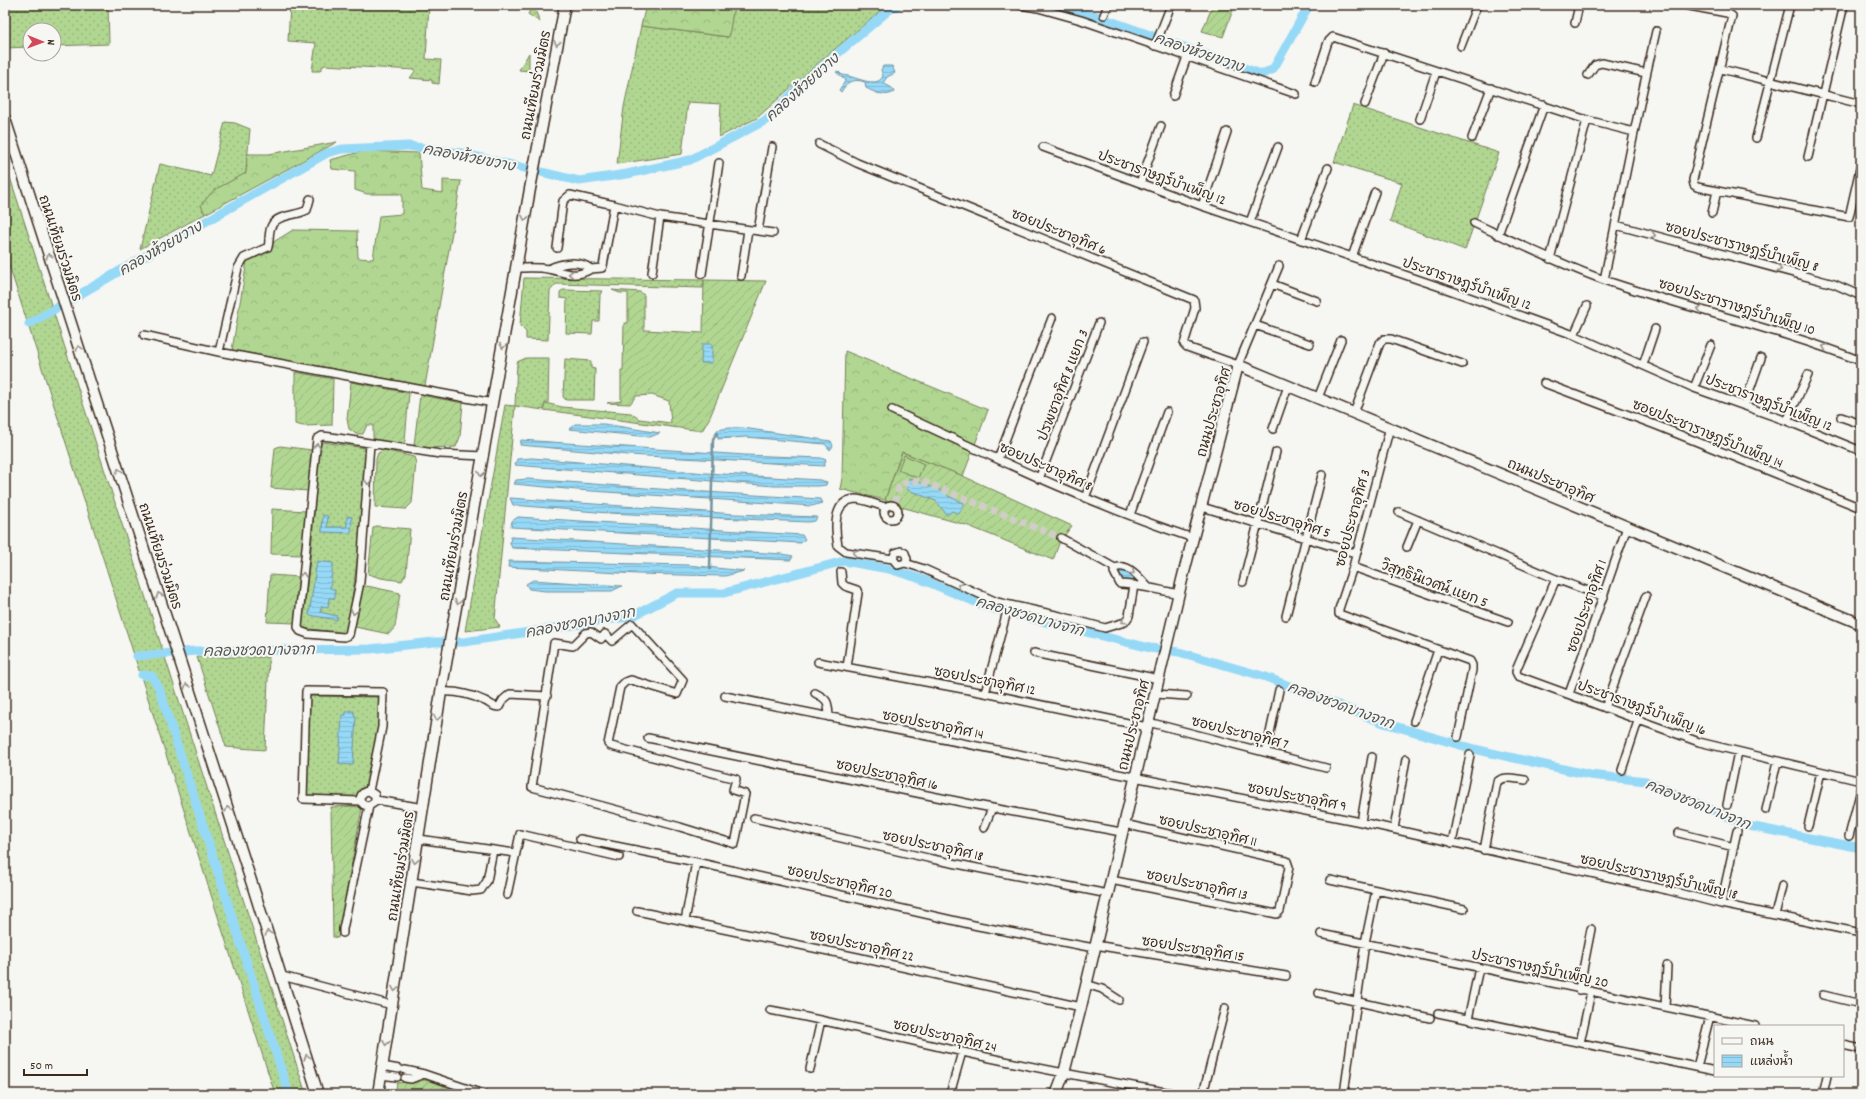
<svg xmlns="http://www.w3.org/2000/svg" width="1866" height="1099" font-family="Dekko,'Playpen Sans Thai',sans-serif">
  <style>
    .grass { fill: url(#grass-dots); stroke: #768058 }
    .forest { fill: url(#forest-crowns); stroke: #768058 }
    .garden { fill: url(#garden-furrows); stroke: #768058 }
    .pitch { fill: #b0d691; stroke: #768058 }
    .water { fill: url(#water-rules); stroke: #7193a0 }
    .lines { fill: none; stroke-linecap: round; stroke-linejoin: round }
    .stream { stroke: #7193a0; stroke-width: 2.5 }
    .canal { stroke: #95d9f7; stroke-width: 9 }
    .street-tunnel { stroke: #d1cdc8; stroke-width: 7; stroke-dasharray: 7 3.5; stroke-linecap: butt }
    .street-casing { stroke: #3b2a1e; stroke-width: 10 }
    .secondary-casing { stroke: #3b2a1e; stroke-width: 13 }
    .street { stroke: #f6f6f2; stroke-width: 7 }
    .secondary { stroke: #f6f6f2; stroke-width: 10 }
    .oneway { stroke: #989088 }
    .labels { text-anchor: middle; stroke-width: 4; stroke-linejoin: round; paint-order: stroke }
    .street-label { font-size: 14px; fill: #3b2a1e; stroke: #f6f6f2 }
    .water-label { font-size: 15px; font-style: italic; fill: #525654; stroke: #f6f6f2 }
  </style>
  <defs>
    <pattern id="grass-dots" width="8" height="8" patternUnits="userSpaceOnUse"><rect width="8" height="8" fill="#b0d691"/><path d="M2 2h.1M6 6h.1" fill="none" stroke="#98b87d" stroke-width="1.8" stroke-linecap="round"/></pattern>
    <pattern id="forest-crowns" width="20" height="18" patternUnits="userSpaceOnUse"><rect width="20" height="18" fill="#b0d691"/><path d="M2 6a3 3 0 1 1 6 0M12 15a3 3 0 1 1 6 0" fill="none" stroke="#98b87d"/></pattern>
    <pattern id="garden-furrows" width="10" height="10" patternUnits="userSpaceOnUse"><rect width="10" height="10" fill="#b0d691"/><path d="M-1 1l2-2M0 10L10 0M9 11l2-2" fill="none" stroke="#98b87d"/></pattern>
    <pattern id="water-rules" width="6" height="5" patternUnits="userSpaceOnUse"><rect width="6" height="5" fill="#95d9f7"/><path d="M0 2.5h6" fill="none" stroke="#81bad3"/></pattern>
  </defs>
  <rect width="100%" height="100%" fill="#f6f6f2"/>
  <filter id="ink" filterUnits="userSpaceOnUse"><feTurbulence type="fractalNoise" baseFrequency=".025" numOctaves="2"/><feDisplacementMap in="SourceGraphic" scale="8" xChannelSelector="R" yChannelSelector="G"/><feConvolveMatrix kernelMatrix="1 2 1 2 8 2 1 2 1" color-interpolation-filters="sRGB"/></filter>
  <g filter="url(#ink)">
    <path class="grass" d="M5 5H108L109 44 54 46V30H30V47L5 48Z
      M290 5H429L426 59 441 60 439 84 432 83V80L410 78 416 70 324 65 320 71H312L316 43 288 41Z
      M533 5 540 22 528 14Z
      M734 5H888L818 63 757 118 719 137 721 104 688 102 682 154 617 164 624 107 641 26 728 37Z
      M529 53V71L519 70Z
      M1353 105 1499 153 1465 250 1390 221 1402 183 1334 162Z
      M225 122 235 123 250 129 246 173 201 205 205 214 140 249 160 164 211 176Z
      M5 162 306 1094H275L5 253Z
      M524 278 704 280 703 288 556 284 550 291 548 340 526 339V332L520 326Z
      M563 290 603 291 600 294 599 321H593L592 334 566 333 567 299 560 298V292Z
      M526 358H549L548 404H545L544 410 515 406 495 619 500 627 465 631 505 405 515 406 517 362Z
      M565 359 591 361V368L595 369 594 400H566L563 397Z
      M322 442 366 448 361 531 348 629 345 633 302 628 311 551 319 450Z
      M197 657H269L265 750 226 747Z
      M309 696 379 697V720L369 787 357 798 307 797 305 794Z"/>
    <path class="forest" d="M646 5H734L729 37 641 26Z
      M337 142 205 214 201 205 214 190 246 173 247 154H269Z
      M364 151 419 153 422 190 443 193V180L461 181 425 386 232 350 247 261 267 252 275 241 293 230 357 231 358 258 373 259 379 216 402 214V194H367L355 190V171L332 169 330 160Z
      M845 351 988 410 963 476 902 452 885 500 840 489 842 478Z"/>
    <path class="garden" d="M1213 5H1229L1234 7 1223 37 1202 31Z
      M704 280 766 281 710 417 702 431 544 410 545 403 562 407 631 413 639 419 671 423 669 401 652 395 636 396 630 404 607 403 621 401V370H623L624 323H628V293H620L612 290 640 292 644 295V330L703 333Z
      M295 372 333 379 332 425 303 426 295 424Z
      M351 382 409 393 405 441 402 445 380 442 373 437V425H367L363 434H356L349 429 347 419Z
      M420 395 463 403 460 437 456 447 424 448 414 445Z
      M280 446 312 450 308 491 271 488 275 448Z
      M384 450 414 457 416 463 412 503 406 509 375 507 376 459 378 453Z
      M902 452 963 476 1072 526 1060 541 1053 560 966 525 905 508 885 500Z
      M272 509 306 511 302 555 271 554Z
      M376 526 410 529 406 574 402 581 381 578 368 574 373 528Z
      M270 575 300 577 296 623 267 622Z
      M367 586 400 593 395 627 389 634 355 627 362 587Z
      M353 806 362 808 338 938 333 937 331 807Z
      M425 1080 466 1091 465 1094H395L397 1083Z"/>
    <path class="pitch" d="M904 455 924 464 918 478 898 470Z"/>
    <path class="water" d="M883 66H892L895 73 887 77 883 83 892 88 894 92C885 98 874 92 866 88L865 82C853 78 847 82 841 92L839 90 846 80 836 72 838 71 842 75C853 75 877 90 883 76L881 70Z
      M702 344H712V363H701Z
      M575 424H604L660 433 650 437 569 429Z
      M729 428H743L831 441 833 446 830 450 825 444 746 437 718 439 717 430Z
      M521 440 745 455 821 458 826 460 824 466 629 455 520 445Z
      M532 458 706 473 820 480 827 482 826 485 819 486H774L515 465 517 459Z
      M909 478 946 493 948 496 964 503 959 514 952 511 947 515 936 501 906 489Z
      M528 479 672 490 820 499 822 503 812 506 577 490 514 484 516 480Z
      M510 498 735 514 817 517 815 521 808 522 608 513 513 505Z
      M323 515 328 516 327 527H347V516L352 517 351 533 322 532Z
      M518 517 802 535 805 539 801 543 511 527 512 521Z
      M511 537 782 554 793 556 791 560 512 548 510 543Z
      M317 561 333 563 330 588 335 590V598H329L328 607 322 606 320 612 337 616V620L309 615Z
      M509 561 688 565 744 571 725 576 638 574 508 567Z
      M1121 569 1135 578 1133 581 1122 580 1118 572Z
      M533 580 622 586 612 591H545L529 589 526 584Z
      M346 711H354V716H356L353 765 339 764 342 715H346Z"/>
    <g class="lines">
      <path class="stream" d="M710 569 713 439 717 433"/>
      <path class="canal" d="M1054 5 1093 15 1261 74 1272 70 1275 66 1309 5
        M29 324 171 241 327 153 342 149 408 146 461 153 579 181 627 174 690 160 766 120 805 81 889 10 898 5
        M137 656 196 651 370 649 434 642H464L633 616 677 593H724L844 561 889 569 921 579 990 608 1150 648 1179 652 1266 677 1384 723 1474 749 1590 775 1646 781 1749 826 1861 848
        M142 675 152 676 159 688 289 1094"/>
      <path class="street-tunnel" d="M895 503 899 487 909 481H922L1061 538"/>
      <defs>
        <path id="street" d="M1020 5 1038 8 1081 20 1296 94
          M1684 5 1727 13 1732 16 1693 180 1694 185 1697 187 1849 217 1861 164
          M1104 15 1108 5
          M1575 23 1579 5
          M1155 46 1171 5
          M1461 46 1477 5
          M1721 69 1861 104
          M1588 75 1595 65 1602 63 1646 73
          M1315 82 1328 42 1333 37 1587 120 1634 132
          M1173 96 1187 57
          M1365 104 1384 53
          M1420 119 1436 72
          M1472 138 1491 88
          M1756 138 1790 5
          M819 144 857 163 1194 300 1195 308 1184 344 1187 347 1238 365 1279 266
          M1043 147 1202 206 1452 291 1574 335 1694 388 1787 421 1861 451
          M1808 157 1844 5
          M1140 183 1161 126
          M1202 206 1227 132
          M1712 213 1717 191
          M1250 222 1278 147
          M1474 223C1517 243 1560 264 1604 280 1689 309 1777 328 1861 361
          M1616 225 1834 284 1861 296
          M758 231 772 147
          M1498 235 1544 105
          M1301 240 1328 168
          M557 248 563 201 570 195 614 205
          M1352 257 1375 192
          M1550 259 1587 120
          M516 268C526 268 538 267 548 269 565 272 574 279 591 269 578 259 562 263 548 269
          M591 269 602 268 603 266 614 205 660 217 773 233
          M652 273 660 217
          M702 274 719 163
          M741 276 748 230
          M1604 280 1642 94 1656 31
          M1272 284 1317 301
          M1255 325 1310 344
          M144 335 219 352 493 403
          M1574 335 1587 306
          M219 352 238 268 244 258 268 247C270 240 268 231 272 225 278 214 297 216 307 210L310 199
          M1643 365 1655 329
          M1544 383 1658 426 1861 508
          M1694 388 1711 345
          M1318 398 1341 340
          M1744 406 1761 358
          M892 410C991 456 1089 504 1193 538
          M1354 413 1380 343 1384 339H1391L1462 364
          M1841 417 1861 424
          M1787 421 1808 375
          M1390 427 1353 567 1339 609V614L1470 661 1472 665V670L1458 737
          M1273 429 1288 386
          M370 444 360 582 349 635 344 637 308 634 300 631 298 627 317 439 322 436 331 437 440 454 484 456
          M998 459 1052 318
          M1039 479 1099 323
          M1085 498 1143 342
          M884 512a7 7 0 1 1 14 0a7 7 0 1 1-14 0Z
          M886 507C877 505 864 499 855 499 832 501 835 530 838 546L846 552 893 559
          M1202 507 1355 553
          M1399 512 1556 579 1604 597
          M1130 515 1167 412
          M1061 538 1115 568
          M1407 547 1418 520
          M905 563 907 559 905 553 901 551 895 553 893 559 898 565 905 563 924 569 997 602 1060 616 1105 628 1125 622 1129 616 1134 585
          M1353 567 1508 622
          M841 572 842 583 845 586 857 590 858 593 847 667
          M1556 579 1517 668 1516 672 1518 676 1699 742 1861 781
          M1243 582 1276 452
          M1149 588C1140 579 1129 562 1115 568L1114 572 1120 584C1140 585 1160 590 1179 594
          M1286 616 1322 475
          M632 624 683 680 677 694 631 680 625 682 620 687 608 744 611 746 736 779 733 790 745 794 735 844 680 827 532 787 554 643 573 646 586 633 591 632 601 639 605 634 612 641Z
          M1034 653 1159 679
          M818 662 985 693 1147 727
          M441 692C455 691 472 695 485 701 490 703 492 707 499 707L503 700 510 694 547 696
          M815 693C829 700 828 702 829 717
          M985 693 1006 615
          M1155 694 1187 696
          M1569 694 1627 527
          M725 696 1361 822 1667 890 1721 904 1861 933
          M1605 708 1646 596
          M1414 721 1438 650
          M1148 722 1326 768
          M648 738 971 804 1121 832
          M1266 752 1279 690
          M1622 770 1638 721
          M376 800 424 808
          M360 801C360 795 363 791 369 791L375 795V802L369 806 364 805 360 801 303 799 306 691 383 692 382 727 369 791
          M1727 805 1738 752
          M1766 810 1777 762
          M754 818 932 859 1108 894
          M1361 822 1372 757
          M1808 826 1821 772
          M984 828 992 808
          M1394 829 1406 759
          M1679 833 1734 847
          M1849 836 1861 790
          M419 839 515 853
          M580 839 696 862 978 926 1094 948
          M1452 843 1470 755
          M1484 850 1497 782C1504 775 1516 779 1525 780
          M1111 880 1277 914 1280 911 1289 867 1287 861 1124 824
          M1330 880 1464 909
          M412 882 472 891 481 890 487 881 493 850
          M507 895 520 834 619 857
          M1721 904 1737 831
          M637 911 857 957 1081 1007
          M1775 915 1782 886
          M685 921 696 862
          M343 933V929L369 806
          M1321 934 1755 1026
          M1095 945 1286 976
          M282 976 392 1005
          M1086 984 1102 989 1119 1000
          M1579 990 1591 929
          M1319 993 1430 1018
          M1823 995 1861 1004
          M1665 1007 1667 966
          M770 1010C835 1022 898 1038 963 1052 1034 1068 1105 1081 1177 1094
          M1438 1013 1715 1071
          M1468 1019 1479 968
          M1580 1043 1591 992
          M1843 1045 1861 1049
          M382 1066 399 1069
          M1697 1067 1710 1016
          M810 1069 821 1020
          M424 1074 483 1094
          M380 1075 397 1077
          M405 1078 411 1079 424 1074 405 1070
          M950 1094 962 1052
          M1203 1094 1225 1008
          M1344 1094 1365 943 1376 890
          M1823 1094 1827 1076"/>
        <path id="secondary" d="M5 119 253 887 318 1094
          M378 1094 441 692 530 189 565 5
          M1056 1094 1064 1073 1081 1007 1182 580 1238 365 1861 624"/>
      </defs>
      <use href="#street" class="street-casing"/>
      <use href="#secondary" class="secondary-casing"/>
      <use href="#street" class="street"/>
      <use href="#secondary" class="secondary"/>
    </g>
    <defs><path id="oneway-chevron" d="M-2-3.5L2.5 0L-2 3.5" fill="none" stroke-width="1.6" stroke-linecap="round" stroke-linejoin="round"/></defs>
    <g class="oneway">
      <use href="#oneway-chevron" transform="translate(557 43) rotate(101)"/>
      <use href="#oneway-chevron" transform="translate(525 218) rotate(100)"/>
      <use href="#oneway-chevron" transform="translate(1653 235) rotate(15)"/>
      <use href="#oneway-chevron" transform="translate(1610 252) rotate(-79)"/>
      <use href="#oneway-chevron" transform="translate(49 256) rotate(-108)"/>
      <use href="#oneway-chevron" transform="translate(1779 269) rotate(15)"/>
      <use href="#oneway-chevron" transform="translate(571 274) rotate(-179)"/>
      <use href="#oneway-chevron" transform="translate(1700 309) rotate(-164)"/>
      <use href="#oneway-chevron" transform="translate(503 346) rotate(100)"/>
      <use href="#oneway-chevron" transform="translate(1825 347) rotate(-159)"/>
      <use href="#oneway-chevron" transform="translate(79 348) rotate(-108)"/>
      <use href="#oneway-chevron" transform="translate(317 446) rotate(-84)"/>
      <use href="#oneway-chevron" transform="translate(119 471) rotate(-108)"/>
      <use href="#oneway-chevron" transform="translate(481 474) rotate(100)"/>
      <use href="#oneway-chevron" transform="translate(368 482) rotate(94)"/>
      <use href="#oneway-chevron" transform="translate(855 553) rotate(-171)"/>
      <use href="#oneway-chevron" transform="translate(1132 572) rotate(38)"/>
      <use href="#oneway-chevron" transform="translate(303 575) rotate(-84)"/>
      <use href="#oneway-chevron" transform="translate(960 586) rotate(-155)"/>
      <use href="#oneway-chevron" transform="translate(159 595) rotate(-109)"/>
      <use href="#oneway-chevron" transform="translate(458 602) rotate(101)"/>
      <use href="#oneway-chevron" transform="translate(354 612) rotate(102)"/>
      <use href="#oneway-chevron" transform="translate(1124 621) rotate(143)"/>
      <use href="#oneway-chevron" transform="translate(187 686) rotate(-108)"/>
      <use href="#oneway-chevron" transform="translate(437 718) rotate(99)"/>
      <use href="#oneway-chevron" transform="translate(228 809) rotate(-108)"/>
      <use href="#oneway-chevron" transform="translate(415 861) rotate(99)"/>
      <use href="#oneway-chevron" transform="translate(268 933) rotate(-108)"/>
      <use href="#oneway-chevron" transform="translate(395 989) rotate(99)"/>
      <use href="#oneway-chevron" transform="translate(386 1043) rotate(100)"/>
      <use href="#oneway-chevron" transform="translate(307 1057) rotate(-107)"/>
    </g>
  </g>
  <g class="labels">
    <g class="street-label">
      <text transform="translate(535 85) rotate(-79)" y="5">ถนนเทียมร่วมมิตร</text>
      <text transform="translate(1162 177) rotate(20)" y="5">ประชาราษฎร์บำเพ็ญ 12</text>
      <text transform="translate(1059 231) rotate(22)" y="5">ซอยประชาอุทิศ 6</text>
      <text transform="translate(1742 246) rotate(15)" y="5">ซอยประชาราษฎร์บำเพ็ญ 8</text>
      <text transform="translate(61 248) rotate(72)" y="5">ถนนเทียมร่วมมิตร</text>
      <text transform="translate(1467 283) rotate(19)" y="5">ประชาราษฎร์บำเพ็ญ 12</text>
      <text transform="translate(1737 306) rotate(17)" y="5">ซอยประชาราษฎร์บำเพ็ญ 10</text>
      <text transform="translate(1062 385) rotate(-69)" y="5">ปรพชาอุทิศ 8 แยก 3</text>
      <text transform="translate(1769 402) rotate(21)" y="5">ประชาราษฎร์บำเพ็ญ 12</text>
      <text transform="translate(1213 412) rotate(-74)" y="5">ถนนประชาอุทิศ</text>
      <text transform="translate(1708 433) rotate(22)" y="5">ซอยประชาราษฎร์บำเพ็ญ 14</text>
      <text transform="translate(1046 466) rotate(24)" y="5">ซอยประชาอุทิศ 8</text>
      <text transform="translate(1551 480) rotate(23)" y="5">ถนนประชาอุทิศ</text>
      <text transform="translate(1282 518) rotate(17)" y="5">ซอยประชาอุทิศ 5</text>
      <text transform="translate(1352 518) rotate(-75)" y="5">ซอยประชาอุทิศ 3</text>
      <text transform="translate(453 546) rotate(-80)" y="5">ถนนเทียมร่วมมิตร</text>
      <text transform="translate(161 556) rotate(72)" y="5">ถนนเทียมร่วมมิตร</text>
      <text transform="translate(1435 583) rotate(20)" y="5">วิสุทธินิเวศน์ แยก 5</text>
      <text transform="translate(1586 606) rotate(-71)" y="5">ซอยประชาอุทิศ 1</text>
      <text transform="translate(985 680) rotate(11)" y="5">ซอยประชาอุทิศ 12</text>
      <text transform="translate(1642 707) rotate(20)" y="5">ประชาราษฎร์บำเพ็ญ 16</text>
      <text transform="translate(933 724) rotate(11)" y="5">ซอยประชาอุทิศ 14</text>
      <text transform="translate(1133 725) rotate(-76)" y="5">ถนนประชาอุทิศ</text>
      <text transform="translate(1240 732) rotate(14)" y="5">ซอยประชาอุทิศ 7</text>
      <text transform="translate(887 774) rotate(12)" y="5">ซอยประชาอุทิศ 16</text>
      <text transform="translate(1297 796) rotate(11)" y="5">ซอยประชาอุทิศ 9</text>
      <text transform="translate(1208 830) rotate(13)" y="5">ซอยประชาอุทิศ 11</text>
      <text transform="translate(933 845) rotate(12)" y="5">ซอยประชาอุทิศ 18</text>
      <text transform="translate(400 866) rotate(-81)" y="5">ถนนเทียมร่วมมิตร</text>
      <text transform="translate(1659 876) rotate(13)" y="5">ซอยประชาราษฎร์บำเพ็ญ 18</text>
      <text transform="translate(840 881) rotate(13)" y="5">ซอยประชาอุทิศ 20</text>
      <text transform="translate(1197 884) rotate(12)" y="5">ซอยประชาอุทิศ 13</text>
      <text transform="translate(862 945) rotate(12)" y="5">ซอยประชาอุทิศ 22</text>
      <text transform="translate(1193 948) rotate(9)" y="5">ซอยประชาอุทิศ 15</text>
      <text transform="translate(1540 968) rotate(12)" y="5">ประชาราษฎร์บำเพ็ญ 20</text>
      <text transform="translate(945 1035) rotate(13)" y="5">ซอยประชาอุทิศ 24</text>
    </g>
    <g class="water-label">
      <text transform="translate(1199 52) rotate(19)" y="5">คลองห้วยขวาง</text>
      <text transform="translate(802 87) rotate(-42)" y="5">คลองห้วยขวาง</text>
      <text transform="translate(469 157) rotate(11)" y="5">คลองห้วยขวาง</text>
      <text transform="translate(160 248) rotate(-30)" y="5">คลองห้วยขวาง</text>
      <text transform="translate(1030 616) rotate(16)" y="5">คลองชวดบางจาก</text>
      <text transform="translate(580 622) rotate(-11)" y="5">คลองชวดบางจาก</text>
      <text transform="translate(259 650) rotate(-1)" y="5">คลองชวดบางจาก</text>
      <text transform="translate(1341 705) rotate(20)" y="5">คลองชวดบางจาก</text>
      <text transform="translate(1698 804) rotate(22)" y="5">คลองชวดบางจาก</text>
    </g>
  </g>
  <rect width="1866" height="1099" fill="none" stroke="#f6f6f2" stroke-width="20"/>
  <rect x="10" y="10" width="1846" height="1079" fill="none" stroke="#3b2a1e" stroke-width="1.5" filter="url(#ink)"/>
  <rect x="1714" y="1025" width="130" height="52" fill="#f6f6f2" stroke="#aba49d"/>
  <rect x="1722" y="1038" width="20" height="6" fill="#f6f6f2" stroke="#aba49d"/>
  <text x="1750" y="1045" font-size="12" fill="#3b2a1e">ถนน</text>
  <rect x="1722" y="1055" width="20" height="12" fill="url(#water-rules)" stroke="#aba49d"/>
  <text x="1750" y="1065" font-size="12" fill="#3b2a1e">แหล่งน้ำ</text>
  <g transform="translate(42 42) rotate(91)"><circle r="19" fill="#f6f6f2" stroke="#aba49d"/>
  <path d="M0-3L7 15L0 10L-7 15Z" fill="#d1495b"/>
  <text y="-6" font-size="11" font-weight="bold" text-anchor="middle" fill="#3b2a1e">N</text>
  </g>
  <path d="M24 1069v6h63v-6" fill="none" stroke="#3b2a1e" stroke-width="2"/>
  <text x="30" y="1069" font-size="12" fill="#3b2a1e" stroke="#f6f6f2" stroke-width="3" paint-order="stroke">50 m</text>
</svg>
